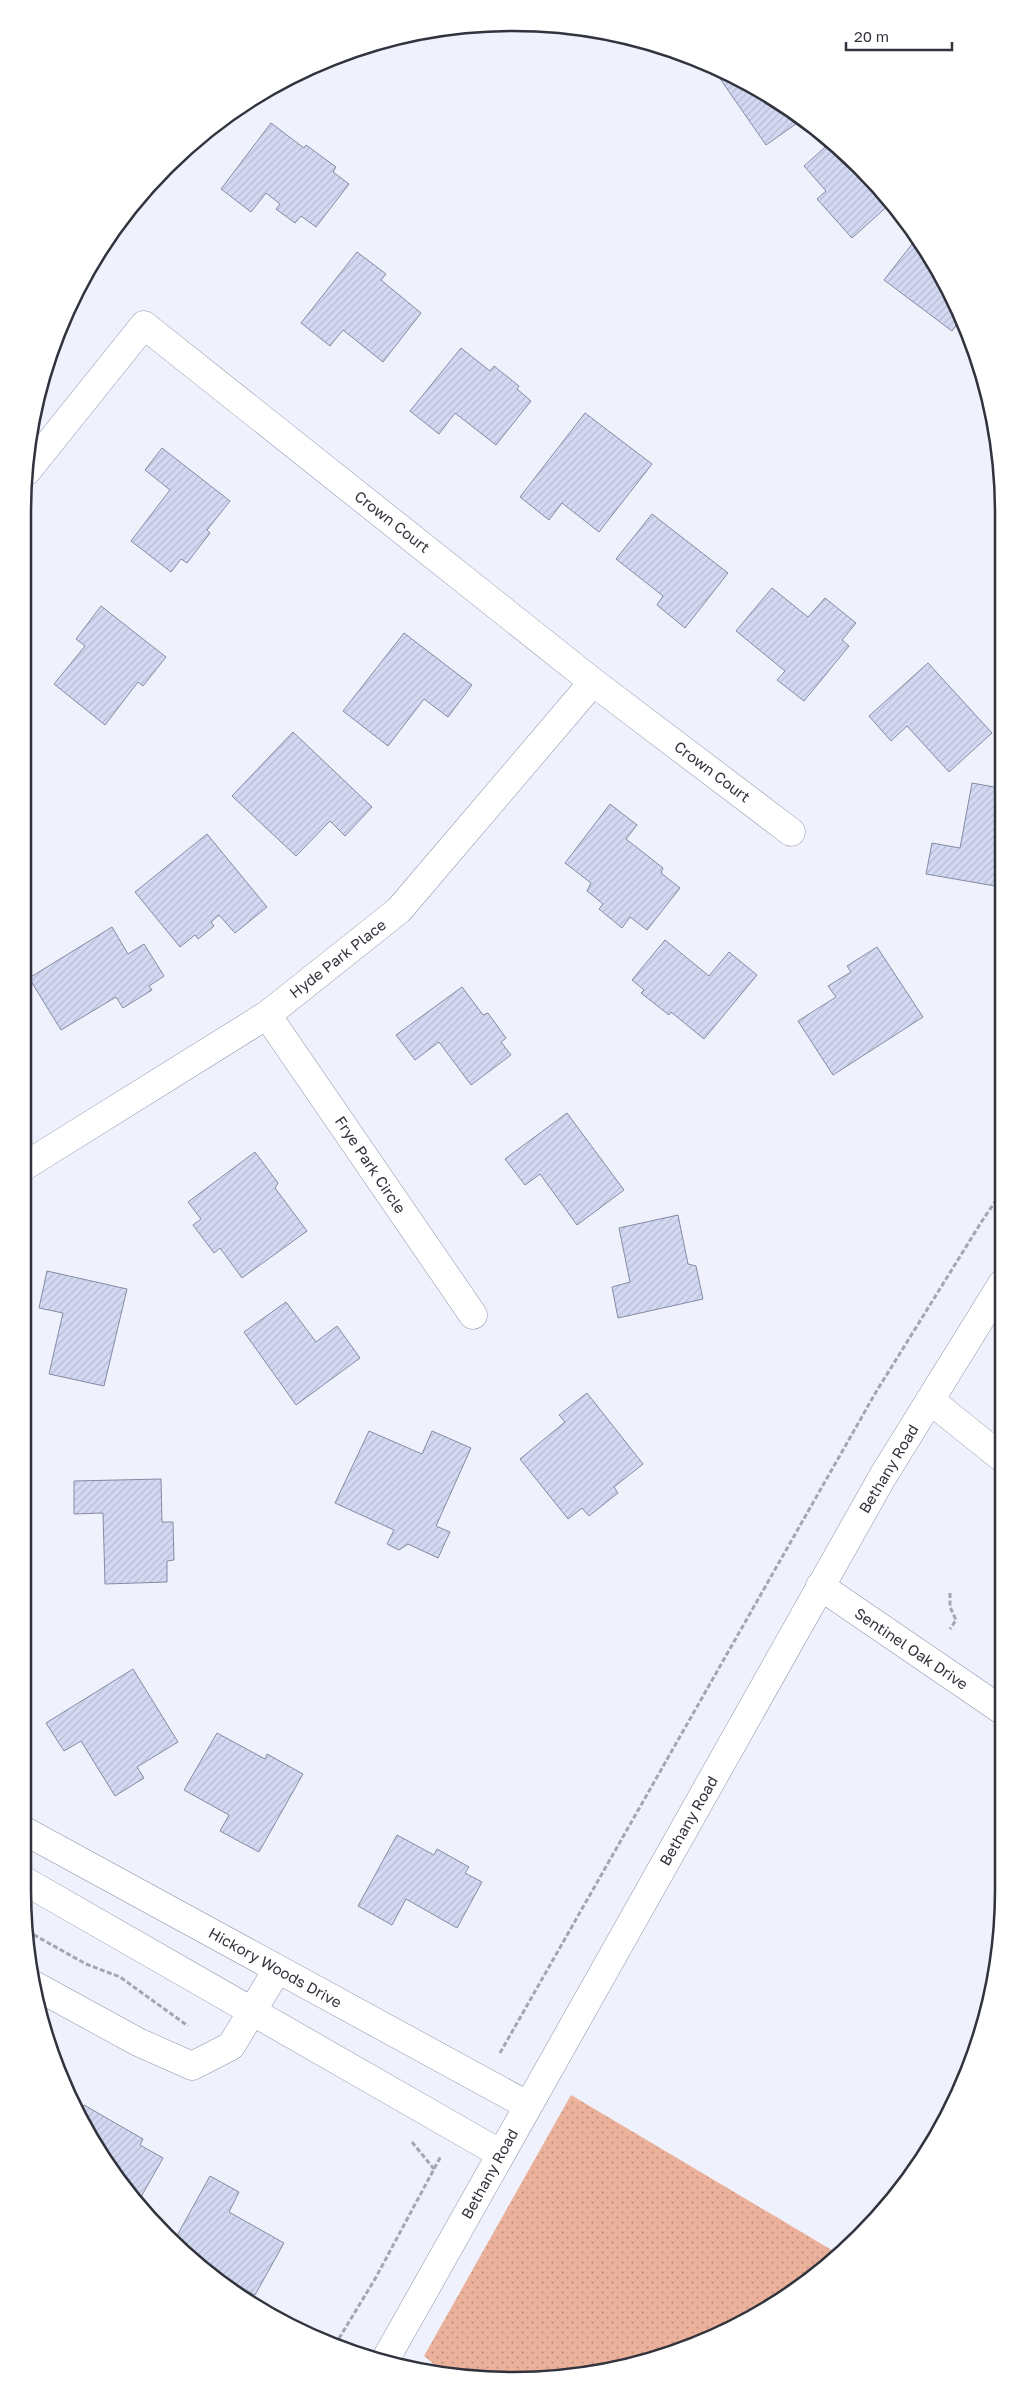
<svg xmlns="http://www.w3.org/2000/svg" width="1026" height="2403" font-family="'Golos Text',sans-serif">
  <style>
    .park { fill: url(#park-dots) }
    .building { fill: url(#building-hatch); stroke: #858ba3 }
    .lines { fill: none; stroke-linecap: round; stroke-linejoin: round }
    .minor-casing { stroke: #8f95ad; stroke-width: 29 }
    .major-casing { stroke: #8f95ad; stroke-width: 29 }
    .path { stroke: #a4a6b1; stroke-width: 3; stroke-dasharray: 5 2.5; stroke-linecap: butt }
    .minor { stroke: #fff; stroke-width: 28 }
    .major { stroke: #fff; stroke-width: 28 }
    .labels { text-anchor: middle; stroke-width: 4.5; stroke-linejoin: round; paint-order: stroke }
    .street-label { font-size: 15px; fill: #31333d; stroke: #fff }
    .rim { fill: none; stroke: #31333d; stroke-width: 2.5 }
  </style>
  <defs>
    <pattern id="park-dots" width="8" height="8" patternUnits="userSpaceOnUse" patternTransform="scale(1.25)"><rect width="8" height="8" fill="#ecb19b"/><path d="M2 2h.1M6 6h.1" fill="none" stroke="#c09180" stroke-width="1.8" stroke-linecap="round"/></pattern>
    <pattern id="building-hatch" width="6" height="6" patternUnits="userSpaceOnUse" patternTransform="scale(1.25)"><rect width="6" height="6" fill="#d3d9f3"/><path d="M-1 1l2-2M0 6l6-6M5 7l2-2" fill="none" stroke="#b6bbd1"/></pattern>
  </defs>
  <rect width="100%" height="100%" fill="#eff1fc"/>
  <path class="park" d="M571 2095 840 2255 758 2315 670 2355 577 2376 513 2380 446 2374 424 2356Z"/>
  <path class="building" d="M714 70 786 105 803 119 766 145Z
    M271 123 304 148 306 145 336 167 333 172 349 184 316 227 301 216 295 223 276 209 280 204 266 193 251 212 221 189Z
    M832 141 891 203 852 238 817 199 826 191 804 166Z
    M916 239 962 318 952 331 884 280Z
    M357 252 386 274 381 280 421 313 383 362 343 330 330 346 301 323Z
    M461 348 490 371 494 366 519 386 517 389 531 401 496 445 455 413 439 434 410 411Z
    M585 413 652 464 599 532 562 503 549 520 520 497Z
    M162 448 230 501 207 530 210 533 187 563 181 559 171 572 131 541 170 490 145 470Z
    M652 514 728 573 685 628 657 605 663 596 616 559Z
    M772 588 808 617 825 598 856 623 842 640 849 646 804 701 777 680 785 671 736 631Z
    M101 606 166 657 143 686 138 682 105 725 54 684 85 646 76 639Z
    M404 633 472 685 448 717 424 699 388 746 343 711Z
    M928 663 992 733 949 772 907 726 891 741 869 716Z
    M23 685H26L23 718Z
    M293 732 372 807 345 836 330 821 296 856 232 796Z
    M972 783 1000 788 1001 887 926 874 932 843 960 848Z
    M610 804 637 825 626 839 663 868 661 873 680 888 647 930 630 917 622 928 599 909 603 904 587 891 591 883 565 863Z
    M207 834 267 907 235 933 219 915 211 922 214 926 198 939 195 935 180 947 135 892Z
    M112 927 128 954 144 944 164 976 149 986 152 990 123 1008 116 997 61 1030 29 978Z
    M665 940 709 976 729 952 757 975 704 1039 671 1012 669 1015 641 993 644 990 632 980Z
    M877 947 923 1017 833 1075 798 1021 836 997 828 986 851 972 847 966Z
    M462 987 483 1015 488 1013 506 1038 501 1042 511 1055 471 1085 439 1042 415 1060 396 1035Z
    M567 1113 624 1190 577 1225 540 1174 525 1185 505 1159Z
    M255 1152 278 1183 275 1188 307 1231 242 1278 220 1248 214 1253 193 1225 201 1219 188 1202Z
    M678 1215 688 1264 696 1266 703 1299 618 1318 612 1287 630 1282 619 1228Z
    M47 1271 127 1289 104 1386 49 1374 63 1313 39 1308Z
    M286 1302 316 1342 337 1326 360 1358 296 1405 244 1332Z
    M587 1393 643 1464 614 1487 618 1493 589 1516 582 1508 568 1519 520 1459 565 1422 559 1415Z
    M369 1431 422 1454 432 1431 471 1448 436 1526 450 1532 438 1558 408 1544 399 1550 387 1544 394 1530 335 1503Z
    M161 1479 162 1522H173L174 1560 167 1561V1582L105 1584 103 1513 74 1514V1481Z
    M133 1669 178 1742 137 1767 144 1778 115 1796 81 1741 64 1751 46 1723Z
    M217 1733 265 1759 267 1754 303 1774 259 1852 220 1831 229 1815 184 1790Z
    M397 1835 434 1855 437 1849 469 1867 465 1873 482 1882 457 1928 406 1899 392 1925 358 1906Z
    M84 2105 143 2139 140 2145 163 2158 137 2204 88 2135 79 2114Z
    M210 2176 239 2192 229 2212 284 2243 255 2295 197 2263 174 2241Z"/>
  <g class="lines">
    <defs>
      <path id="minor" d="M27 471 144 325 593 682 791 832
        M267 1015 473 1315
        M23 1167 267 1015 399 910 593 682
        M930 1400 1002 1458
        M820 1586 1003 1711
        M23 1830 527 2105
        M23 1880 501 2154
        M32 1984 138 2042 192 2066 231 2046 277 1970"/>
      <path id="major" d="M384 2362 883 1476 1002 1284"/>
    </defs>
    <use href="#minor" class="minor-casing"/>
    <use href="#major" class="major-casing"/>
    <path class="path" d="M950 1593V1607L956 1620 950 1629
      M27 1931 86 1964 120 1977 188 2026
      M500 2053 876 1392 982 1221 1001 1193
      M412 2142 434 2169
      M335 2345 375 2279 441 2156"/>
    <use href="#minor" class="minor"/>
    <use href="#major" class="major"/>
  </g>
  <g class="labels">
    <g class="street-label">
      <text transform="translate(392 522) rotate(38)" y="5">Crown Court</text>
      <text transform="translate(712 772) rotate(37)" y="5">Crown Court</text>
      <text transform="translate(338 959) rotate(-38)" y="5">Hyde Park Place</text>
      <text transform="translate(370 1165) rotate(56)" y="5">Frye Park Circle</text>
      <text transform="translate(889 1469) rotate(-59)" y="5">Bethany Road</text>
      <text transform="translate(911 1649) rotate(34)" y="5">Sentinel Oak Drive</text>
      <text transform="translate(689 1821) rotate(-60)" y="5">Bethany Road</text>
      <text transform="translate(275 1968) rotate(29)" y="5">Hickory Woods Drive</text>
      <text transform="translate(490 2174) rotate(-61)" y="5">Bethany Road</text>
    </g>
  </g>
  <path d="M0 0H1026V2403H0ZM513 31H513A482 482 0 0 1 995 513V1890A482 482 0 0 1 513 2372H513A482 482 0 0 1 31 1890V513A482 482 0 0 1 513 31Z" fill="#fff" fill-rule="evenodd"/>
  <path class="rim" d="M513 31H513A482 482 0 0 1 995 513V1890A482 482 0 0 1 513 2372H513A482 482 0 0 1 31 1890V513A482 482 0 0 1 513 31Z"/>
  <path d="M846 42v8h106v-8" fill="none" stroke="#31333d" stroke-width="2.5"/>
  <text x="854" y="42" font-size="15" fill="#31333d" stroke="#ffffff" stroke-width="4" paint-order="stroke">20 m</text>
</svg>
